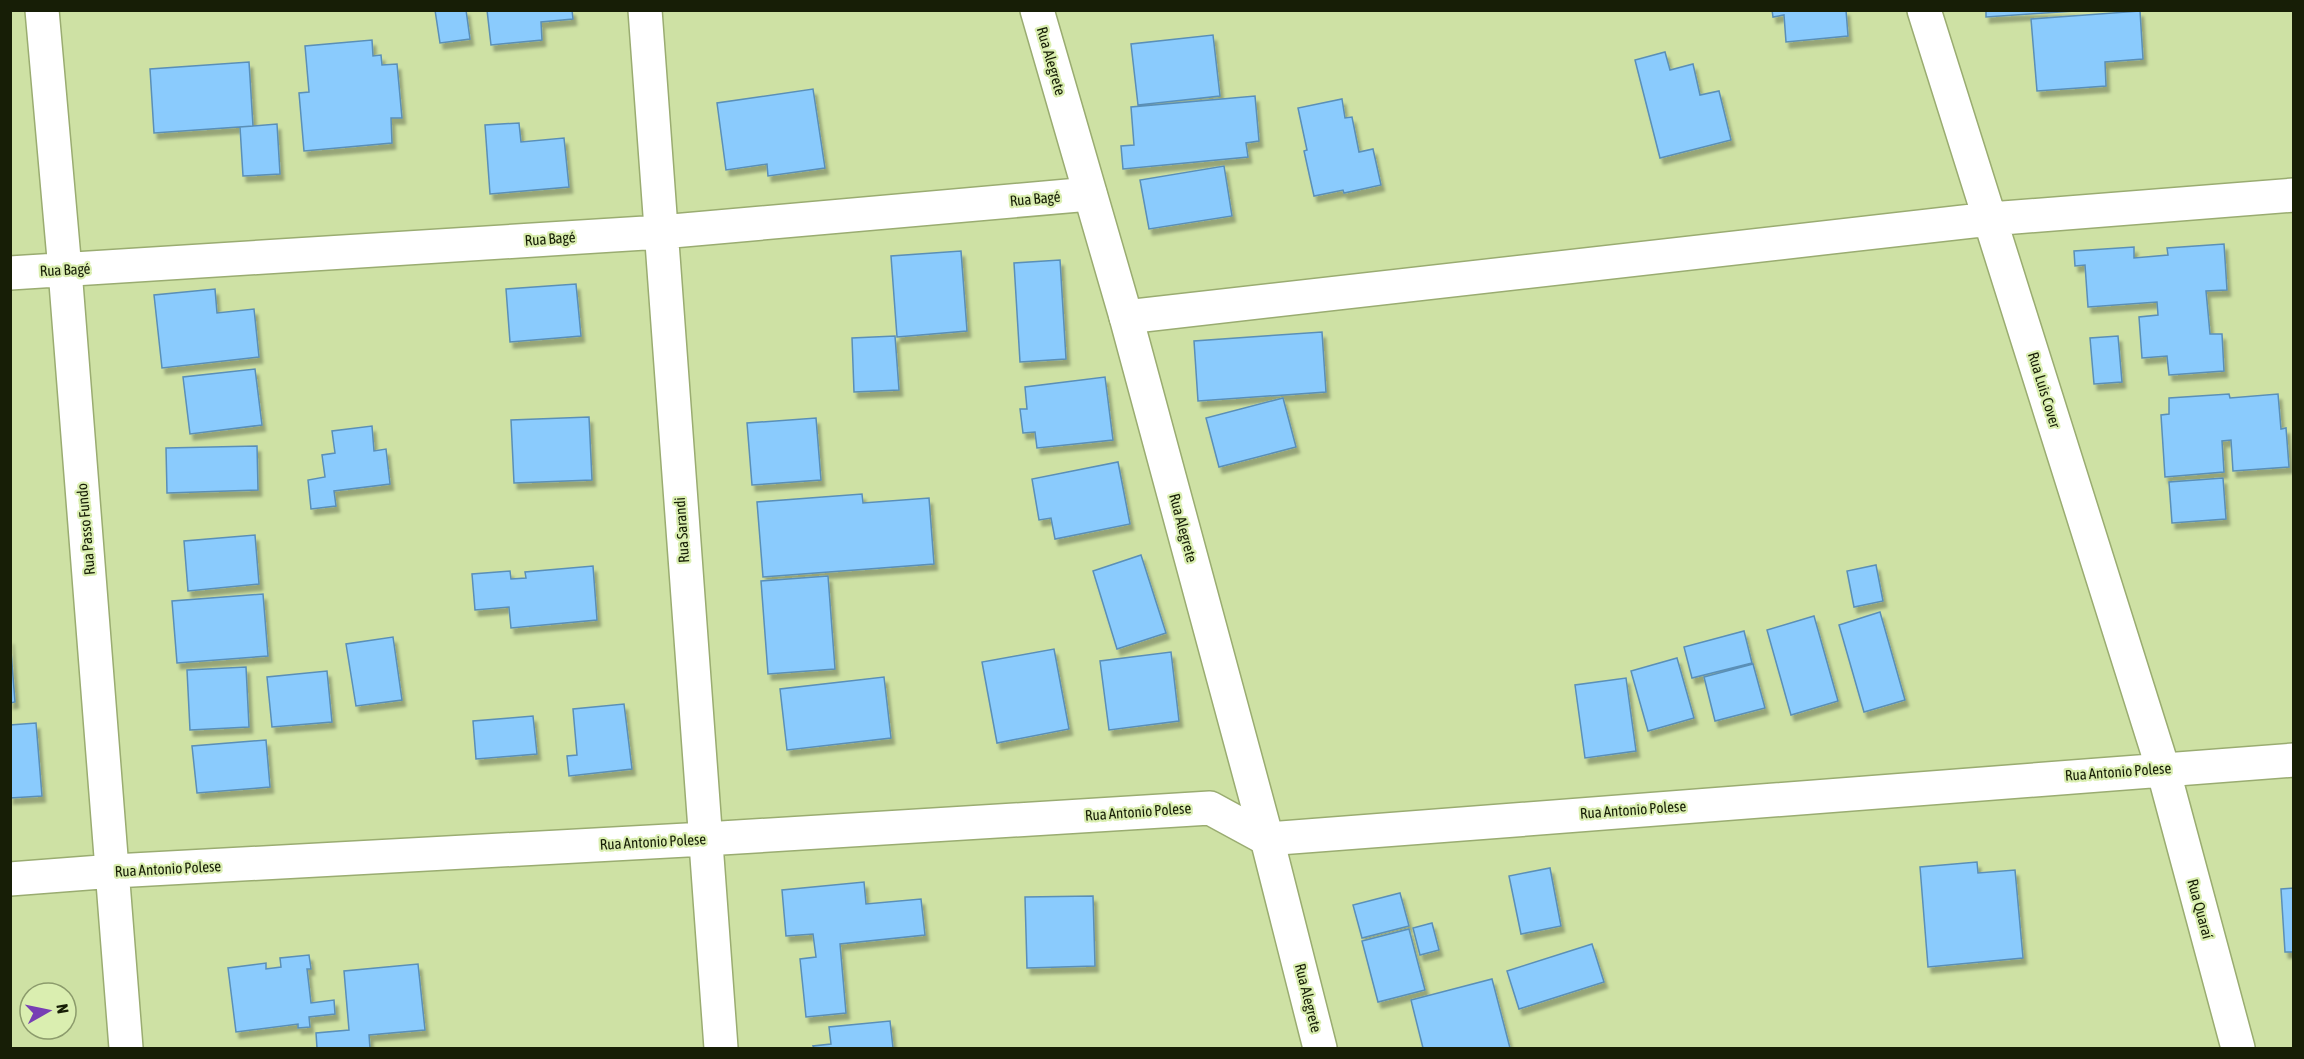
<svg xmlns="http://www.w3.org/2000/svg" width="2304" height="1059" font-family="'Asap Condensed',sans-serif">
  <style>
    .building { fill: #8acbfd; stroke: #5a8fb7; stroke-width: 1.5; filter: url(#shadow) }
    .lines { fill: none; stroke-linecap: round; stroke-linejoin: round }
    .street-casing { stroke: #9aac71; stroke-width: 36 }
    .secondary-casing { stroke: #9aac71; stroke-width: 36 }
    .street { stroke: #fff; stroke-width: 33 }
    .secondary { stroke: #fff; stroke-width: 33 }
    .labels { text-anchor: middle; stroke-width: 4.5; stroke-linejoin: round; paint-order: stroke }
    .street-label { font-size: 15px; fill: #171e06; stroke: #daeeb0 }
  </style>
  <defs>
    <filter id="shadow"><feDropShadow dx="3.5" dy="6" stdDeviation="1.5" flood-color="#0004"/></filter>
  </defs>
  <rect width="100%" height="100%" fill="#cee1a4"/>
  <path class="building" d="M435 10H466L470 39 440 43Z
    M487 10H572L573 19 541 22 542 40 491 45Z
    M1772 10H1846L1848 36 1786 42 1784 15 1773 17Z
    M1986 10H2075V11L1986 17Z
    M2140 11 2143 59 2105 62 2106 86 2037 91 2031 19Z
    M1213 35 1220 96 1138 105 1131 44Z
    M372 40 373 56 381 55 382 65 397 64 402 118H391L392 143 304 151 299 93 309 92 305 46Z
    M1665 52 1670 70 1693 64 1700 95 1719 91 1731 140 1660 158 1635 60Z
    M249 62 253 126 154 133 150 69Z
    M813 89 825 168 768 176 767 164 726 170 717 103Z
    M1255 96 1259 141 1246 143 1248 157 1123 169 1121 146 1134 145 1131 107Z
    M1342 99 1345 118 1352 117 1359 152 1373 149 1381 185 1344 193 1343 190 1314 196 1304 151 1307 150 1298 108Z
    M519 123 521 142 564 138 569 187 490 194 485 125Z
    M277 124 280 174 243 176 240 127Z
    M1224 166 1232 216 1149 229 1140 180Z
    M2224 244 2227 290 2206 291 2210 334H2222L2224 371 2169 375 2167 356 2142 358 2139 317 2158 315 2157 302 2088 307 2085 265 2075 266 2074 251 2134 247V258L2168 255 2167 248Z
    M961 251 967 331 897 337 891 256Z
    M1060 260 1066 359 1020 362 1014 263Z
    M576 284 581 336 510 342 506 289Z
    M215 289 217 313 254 309 259 357 162 368 154 295Z
    M1322 332 1326 392 1198 401 1194 341Z
    M895 336 899 390 854 392 852 338Z
    M2118 336 2122 382 2094 384 2090 338Z
    M255 369 262 425 190 434 183 377Z
    M1105 377 1113 440 1037 448 1035 432 1023 433 1020 409H1027L1025 387Z
    M2229 394 2230 398 2278 394 2281 429 2286 428 2289 467 2233 471 2231 440 2222 441 2224 472 2165 477 2161 415 2169 414V398Z
    M1283 398 1296 447 1219 467 1206 418Z
    M589 417 592 480 514 483 511 420Z
    M816 418 821 480 752 485 747 423Z
    M372 426 374 451 386 449 390 484 334 491 336 506 311 509 308 480 325 477 322 455 335 453 332 431Z
    M257 446 258 490 167 493 166 448Z
    M1118 462 1130 524 1055 539 1051 518 1039 520 1032 479Z
    M2223 478 2226 519 2172 523 2169 482Z
    M862 494 863 503 929 498 934 564 763 577 757 502Z
    M255 535 259 584 188 591 184 541Z
    M1141 555 1166 633 1117 649 1093 571Z
    M1876 565 1883 601 1854 607 1847 571Z
    M593 566 597 620 511 628 509 607 475 610 472 574 510 571 511 579 526 578 525 572Z
    M828 576 835 669 768 674 761 581Z
    M263 594 268 656 177 663 172 601Z
    M1880 612 1905 700 1864 712 1839 625Z
    M1814 616 1838 701 1791 715 1767 630Z
    M1744 631 1752 663 1692 678 1684 647Z
    M393 637 402 700 356 706 346 644Z
    M10 638 15 702 10 703Z
    M1054 649 1069 729 997 743 982 662Z
    M1171 652 1179 721 1109 730 1100 661Z
    M1677 658 1694 718 1648 731 1631 671Z
    M1753 664 1765 708 1715 721 1704 677Z
    M246 667 249 727 190 730 187 670Z
    M327 671 332 722 272 727 267 677Z
    M884 677 891 738 787 750 780 689Z
    M1626 678 1636 751 1585 758 1575 685Z
    M624 704 632 769 569 776 567 756 577 755 573 709Z
    M533 716 537 754 476 759 473 721Z
    M36 723 42 796 10 798V725Z
    M266 740 270 787 197 793 192 746Z
    M1977 862 1978 873 2015 870 2023 958 1928 967 1920 867Z
    M1550 868 1561 926 1521 934 1509 876Z
    M864 882 866 904 921 899 925 935 840 944 846 1013 806 1017 800 959 816 957 813 934 786 936 782 890Z
    M2294 888V952H2285L2281 889Z
    M1400 893 1409 926 1362 938 1353 905Z
    M1093 896 1095 966 1027 968 1025 897Z
    M1432 923 1439 950 1420 955 1413 928Z
    M1409 929 1425 990 1378 1002 1362 941Z
    M1592 944 1604 982 1519 1009 1507 971Z
    M309 955 311 969H307L311 1003 334 1000 335 1014 309 1017 310 1027 298 1028V1024L236 1032 228 968 266 963V969L281 967 280 958Z
    M418 964 425 1030 369 1035 370 1048H317L316 1033 349 1030 344 971Z
    M1492 979 1510 1048H1423L1411 1000Z
    M890 1021 893 1048H814L813 1046 831 1044 829 1027Z"/>
  <g class="lines">
    <defs>
      <path id="street" d="M42 10 65 270 126 1048
        M645 10 721 1048
        M1924 10 2163 769 2238 1048
        M10 273 661 232 1090 194
        M1126 317 1990 219 2294 195
        M10 879 114 871 705 839 1210 808 1267 839 2294 760"/>
      <path id="secondary" d="M1037 10 1126 317 1267 839 1320 1048"/>
    </defs>
    <use href="#street" class="street-casing"/>
    <use href="#secondary" class="secondary-casing"/>
    <use href="#street" class="street"/>
    <use href="#secondary" class="secondary"/>
  </g>
  <g class="labels">
    <g class="street-label">
      <text transform="translate(1051 61) rotate(74)" y="5">Rua Alegrete</text>
      <text transform="translate(1035 199) rotate(-5)" y="5">Rua Bagé</text>
      <text transform="translate(550 239) rotate(-4)" y="5">Rua Bagé</text>
      <text transform="translate(65 270) rotate(-3)" y="5">Rua Bagé</text>
      <text transform="translate(2044 390) rotate(73)" y="5">Rua Luis Cover</text>
      <text transform="translate(1183 528) rotate(75)" y="5">Rua Alegrete</text>
      <text transform="translate(86 529) rotate(-95)" y="5">Rua Passo Fundo</text>
      <text transform="translate(682 530) rotate(-94)" y="5">Rua Sarandi</text>
      <text transform="translate(2118 772) rotate(-4)" y="5">Rua Antonio Polese</text>
      <text transform="translate(1633 810) rotate(-4)" y="5">Rua Antonio Polese</text>
      <text transform="translate(1138 812) rotate(-4)" y="5">Rua Antonio Polese</text>
      <text transform="translate(653 842) rotate(-3)" y="5">Rua Antonio Polese</text>
      <text transform="translate(168 869) rotate(-3)" y="5">Rua Antonio Polese</text>
      <text transform="translate(2200 909) rotate(75)" y="5">Rua Quaraí</text>
      <text transform="translate(1308 998) rotate(76)" y="5">Rua Alegrete</text>
    </g>
  </g>
  <rect width="2304" height="1059" fill="none" stroke="#171e06" stroke-width="24"/>
  <g transform="translate(48 1011) rotate(81)"><circle r="28" fill="#daeeb0" stroke="#8c9b6c" stroke-width="1.5"/>
  <path d="M0-4.5L10 22L0 15L-10 22Z" fill="#773eb4"/>
  <text y="-9" font-size="16" font-weight="bold" text-anchor="middle" fill="#171e06">N</text>
  </g>
</svg>
